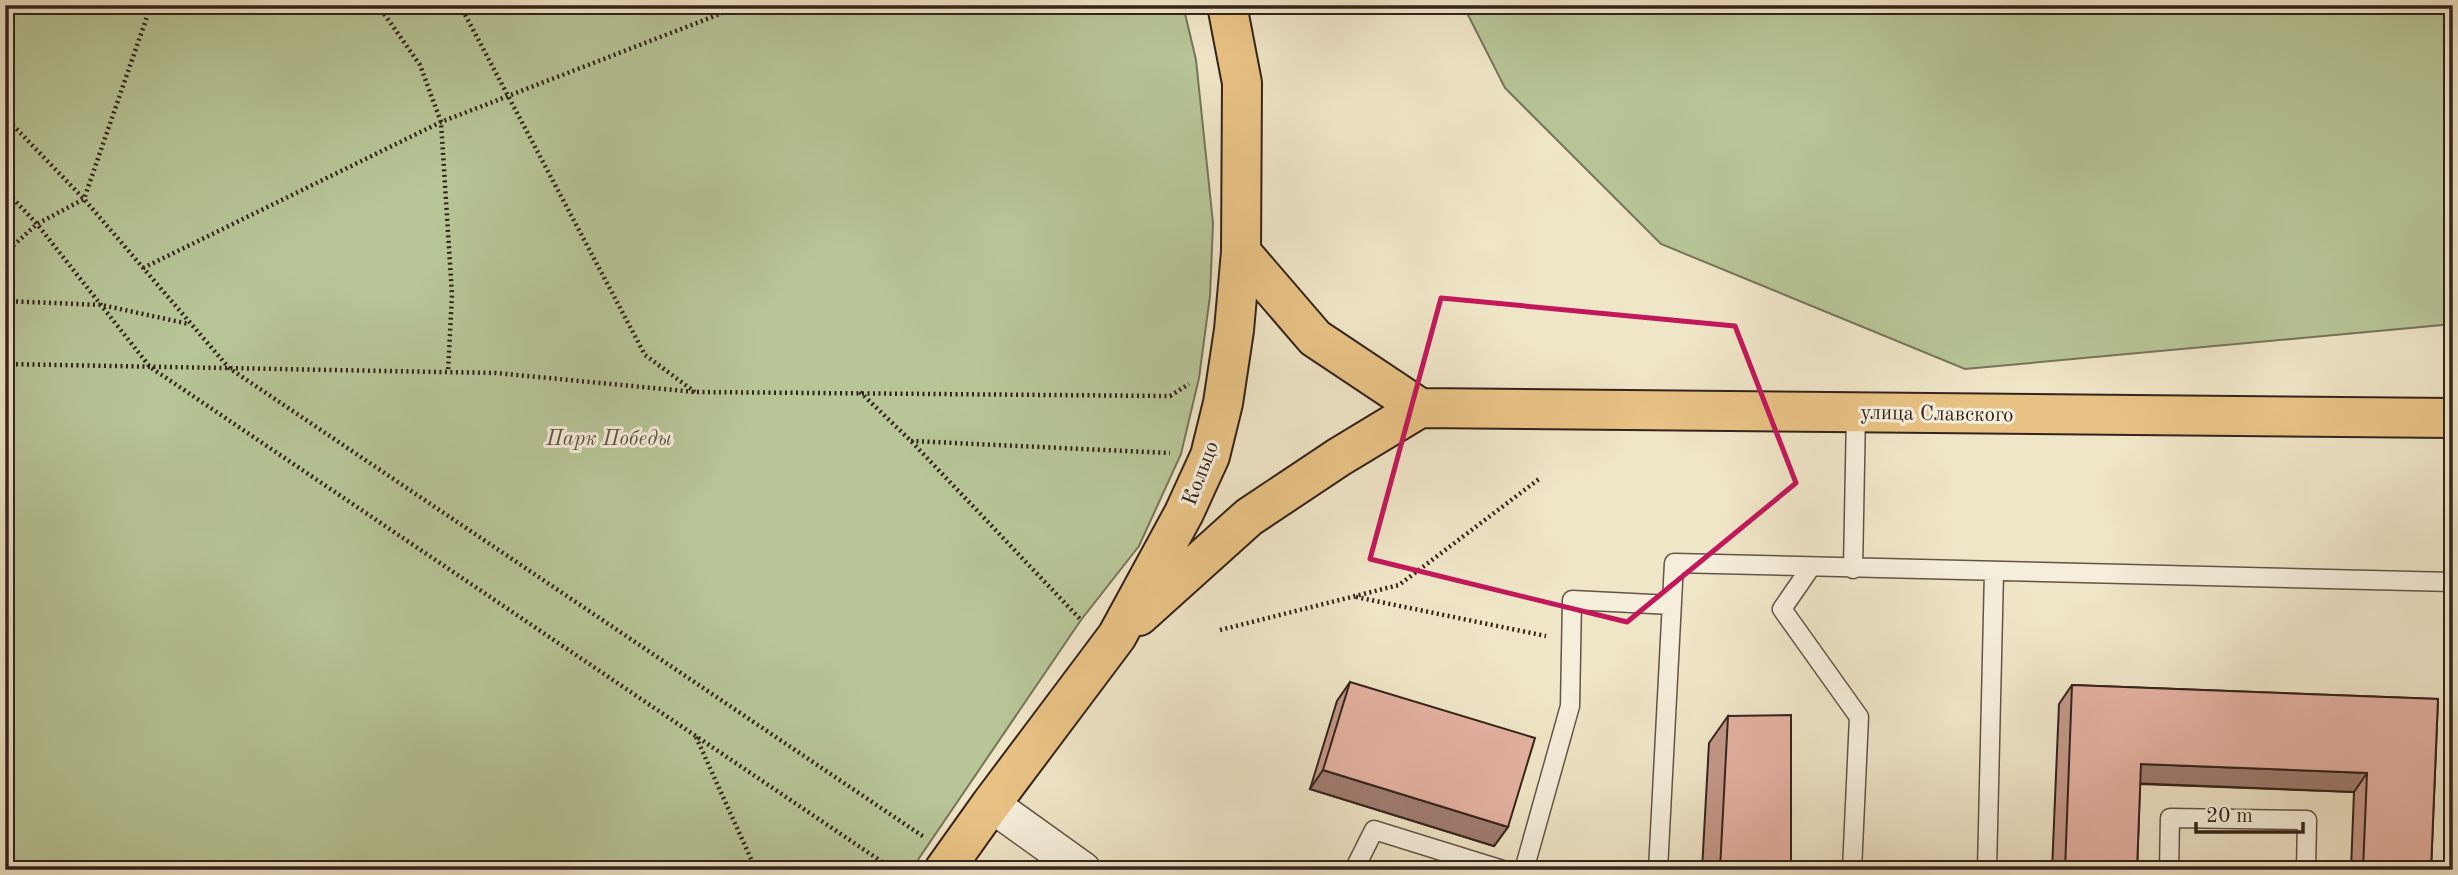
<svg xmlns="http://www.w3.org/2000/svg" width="2458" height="875" font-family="'Old Standard TT',serif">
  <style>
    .green { fill: #b7c597; stroke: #76745a; stroke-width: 2 }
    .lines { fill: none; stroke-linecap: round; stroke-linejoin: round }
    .service-casing { stroke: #635447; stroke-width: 21 }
    .minor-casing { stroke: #635447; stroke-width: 38 }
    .primary-casing { stroke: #34231c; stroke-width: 42 }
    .path { stroke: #34231c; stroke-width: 4.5; stroke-dasharray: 2 3.5; stroke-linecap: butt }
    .service { stroke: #f5eedb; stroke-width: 18 }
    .minor { stroke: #f5eedb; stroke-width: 35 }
    .primary { stroke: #e8c284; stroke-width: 38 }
    .wall { fill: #c4988a; stroke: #34231c; stroke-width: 2 }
    .shaded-wall { fill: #a07c71; stroke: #34231c; stroke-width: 2 }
    .building { fill: #e4b1a1; stroke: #34231c; stroke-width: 2 }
    .marked { fill: none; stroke: #c2185b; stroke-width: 5; stroke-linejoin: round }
    .labels { text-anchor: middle; stroke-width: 6; stroke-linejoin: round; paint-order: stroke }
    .street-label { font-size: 21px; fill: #34231c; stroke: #f5eedb }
    .park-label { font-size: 21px; font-style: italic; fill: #5b5441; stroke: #f5eedb }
  </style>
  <rect width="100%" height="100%" fill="#efe5c7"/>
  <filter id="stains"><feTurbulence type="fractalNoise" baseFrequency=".00286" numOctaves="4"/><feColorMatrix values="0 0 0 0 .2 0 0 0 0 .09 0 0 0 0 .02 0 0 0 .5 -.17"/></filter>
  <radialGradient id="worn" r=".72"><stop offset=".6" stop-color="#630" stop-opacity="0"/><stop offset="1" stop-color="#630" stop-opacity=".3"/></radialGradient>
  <path class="green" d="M5 5H1183L1196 60 1213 223 1210 296 1199 378 1181 454 1139 546 1081 620 911 870H5Z
    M1463 5H2453V324L1965 369 1661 244 1505 88Z"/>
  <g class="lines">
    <defs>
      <path id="service" d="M1811 567 1782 609 1859 717 1852 870
        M1853 569 1856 412
        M1354 870 1374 830 1503 870
        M1524 870 1570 706 1572 600 1672 605
        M1658 870 1674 563 2453 582
        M1987 870 1994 572
        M2169 870 2170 818 2307 820 2306 870"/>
      <path id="minor" d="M991 804 1083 870"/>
      <path id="primary" d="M1241 252 1315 338 1420 408
        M1420 408 2453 418
        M1139 616 1249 517 1339 457 1420 408
        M944 870 991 804 1117 636 1184 513 1210 456 1223 403 1234 330 1241 252 1242 83 1227 5"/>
    </defs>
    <use href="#service" class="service-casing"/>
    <use href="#minor" class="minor-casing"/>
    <use href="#primary" class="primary-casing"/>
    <path class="path" d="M378 5 420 65 441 122 452 295 448 372
      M460 5 645 355 695 392
      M5 117 84 199 229 368 924 837
      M5 190 37 224 150 367 894 870
      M5 253 37 224 84 199 151 5
      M143 268 441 122 743 5
      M5 301 102 305 189 324
      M5 364 496 373 695 392 1170 396 1189 384
      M860 392 911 441 1081 620
      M911 441 1170 453
      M1356 597 1546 636
      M1220 630 1399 585 1539 479
      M696 737 756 870"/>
    <use href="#service" class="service"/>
    <use href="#minor" class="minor"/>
    <use href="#primary" class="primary"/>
  </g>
  <path class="wall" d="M1350 682 1508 827 1494 846 1310 789 1337 701Z
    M2072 685 2438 699 2431 870H2351L2354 792 2140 784 2137 870H2052L2059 704Z
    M1728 716 1791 870H1702L1709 743Z"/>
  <path class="shaded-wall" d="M2141 764 2367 773 2354 792 2128 783Z
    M1323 770 1508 827 1494 846 1310 789Z"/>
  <path class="building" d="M1350 682 1535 738 1508 827 1323 770Z
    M2072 685 2438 699 2431 870H2363L2367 773 2141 764 2137 870H2065Z
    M1791 715V870H1720L1728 716Z"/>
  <path class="marked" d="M1441 298 1735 326 1796 483 1627 622 1370 559Z"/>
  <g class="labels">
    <g class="street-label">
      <text transform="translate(1937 413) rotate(1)" y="7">улица Славского</text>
      <text transform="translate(1200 473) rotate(-69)" y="7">Кольцо</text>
    </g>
    <g class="park-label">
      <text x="609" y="445">Парк Победы</text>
    </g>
  </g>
  <rect width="2458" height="875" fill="none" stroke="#efe5c7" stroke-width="28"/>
  <rect x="7" y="7" width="2444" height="861" fill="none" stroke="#34231c" stroke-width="3.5"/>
  <rect x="14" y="14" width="2430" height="847" fill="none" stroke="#34231c" stroke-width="2"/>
  <path d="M2196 822v10h107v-10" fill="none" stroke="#34231c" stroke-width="3.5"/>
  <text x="2206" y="822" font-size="21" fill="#34231c" stroke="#f5eedb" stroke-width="5" paint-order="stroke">20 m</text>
  <rect width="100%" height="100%" filter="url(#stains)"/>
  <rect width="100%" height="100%" fill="url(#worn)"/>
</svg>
